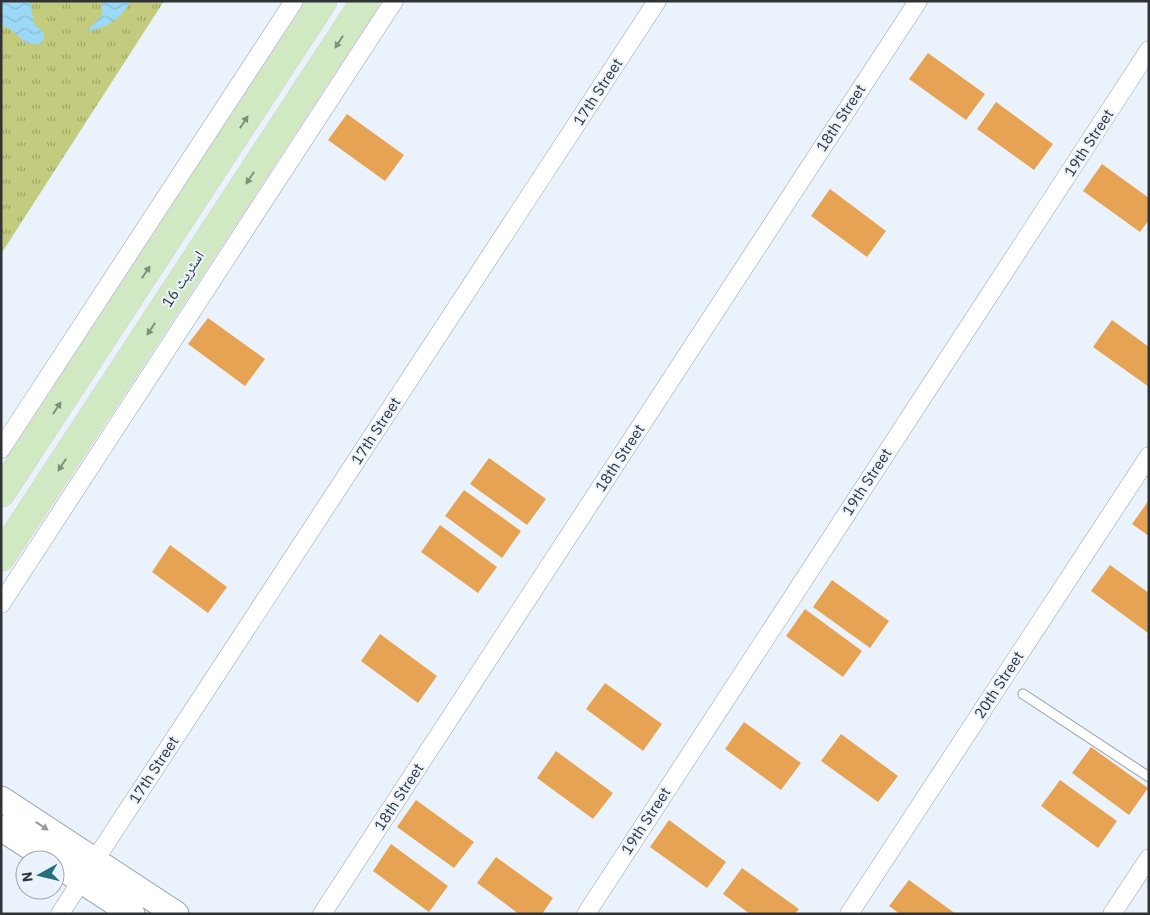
<svg xmlns="http://www.w3.org/2000/svg" width="1150" height="915" font-family="'IBM Plex Sans','Noto Naskh Arabic',sans-serif">
  <style>
    .grass { fill: url(#grass-tufts) }
    .water { fill: url(#water-waves) }
    .building { fill: #e7a354 }
    .lines { fill: none; stroke-linecap: round; stroke-linejoin: round }
    .lane-casing { stroke: #979fa7; stroke-width: 11 }
    .street-casing { stroke: #979fa7; stroke-width: 19 }
    .secondary-casing { stroke: #979fa7; stroke-width: 27 }
    .primary-casing { stroke: #d1d2d3; stroke-width: 29 }
    .lane { stroke: #fff; stroke-width: 9 }
    .street { stroke: #fff; stroke-width: 18 }
    .secondary { stroke: #fff; stroke-width: 25 }
    .primary { stroke: #d1e9c2; stroke-width: 28 }
    .oneway { fill: #808e7c }
    .oneway2 { fill: #97999a }
    .labels { text-anchor: middle; stroke-width: 4; stroke-linejoin: round; paint-order: stroke }
    .street-label { font-size: 15px; fill: #2f3336; stroke: #eaf3fc }
  </style>
  <defs>
    <pattern id="grass-tufts" width="24" height="20" patternUnits="userSpaceOnUse" patternTransform="scale(1.25)"><rect width="24" height="20" fill="#c3cc7e"/><path d="M3 7l-1-3M5 7V3M7 7l1-3M15 17l-1-3M17 17v-4M19 17l1-3" fill="none" stroke="#9fa668"/></pattern>
    <pattern id="water-waves" width="16" height="10" patternUnits="userSpaceOnUse" patternTransform="scale(1.25)"><rect width="16" height="10" fill="#9cd9f7"/><path d="M0 5q4-4 8 0t8 0" fill="none" stroke="#87bbd4"/></pattern>
  </defs>
  <rect width="100%" height="100%" fill="#eaf3fc"/>
  <path class="grass" d="M1 1H164L1 254Z"/>
  <path class="water" d="M1 1H30L34 24 45 34 41 44 26 43 14 32 1 24Z
    M102 1H131C119 20 108 27 86 32L102 15Z"/>
  <path class="building" d="M928 53 985 94 966 120 909 79Z
    M996 102 1053 144 1034 170 977 129Z
    M347 114 404 155 385 181 328 140Z
    M1102 164 1149 198V220L1140 232 1083 191Z
    M830 189 886 231 867 257 811 216Z
    M208 318 265 359 245 386 188 344Z
    M1112 320 1149 347V387L1093 347Z
    M489 458 546 499 527 525 470 484Z
    M464 490 521 531 502 558 445 516Z
    M1149 500V536L1132 524Z
    M440 525 497 567 478 593 421 552Z
    M170 545 227 587 208 613 152 572Z
    M1110 565 1149 593 1148 633 1091 591Z
    M832 580 889 621 870 648 813 607Z
    M805 609 862 651 843 677 786 636Z
    M380 634 437 676 418 703 361 661Z
    M605 683 662 724 643 751 586 709Z
    M744 722 801 763 781 790 725 749Z
    M841 734 898 776 878 802 821 761Z
    M1091 747 1148 788 1129 815 1072 773Z
    M556 751 613 793 593 819 537 778Z
    M1060 780 1117 821 1098 848 1041 806Z
    M416 800 474 842 454 868 397 827Z
    M669 820 726 862 707 888 650 847Z
    M391 844 448 886 429 912 373 871Z
    M496 857 553 898 542 914H519L477 883Z
    M742 868 799 909 795 914H750L723 894Z
    M909 880 956 914H900L889 906Z"/>
  <g class="lines">
    <defs>
      <path id="lane" d="M1023 694 1149 777"/>
      <path id="street" d="M1 449 294 1
        M1 604 394 1
        M95 860 657 1
        M60 914 81 881
        M322 914 918 1
        M586 914 1149 50
        M849 914 1149 456
        M1112 914 1149 858"/>
      <path id="secondary" d="M1 799 176 914
        M1 828 50 860
        M55 863 132 914"/>
      <path id="primary" d="M1 493 323 1
        M1 557 365 1"/>
    </defs>
    <use href="#lane" class="lane-casing"/>
    <use href="#street" class="street-casing"/>
    <use href="#secondary" class="secondary-casing"/>
    <use href="#primary" class="primary-casing"/>
    <use href="#lane" class="lane"/>
    <use href="#street" class="street"/>
    <use href="#secondary" class="secondary"/>
    <use href="#primary" class="primary"/>
  </g>
  <defs><path id="oneway-solid" d="M-6-.8H1V-3.2L6.5 0L1 3.2V.8H-6Z" transform="scale(1.25)"/></defs>
  <g class="oneway">
    <use href="#oneway-solid" transform="translate(339 42) rotate(123)"/>
    <use href="#oneway-solid" transform="translate(244 122) rotate(-57)"/>
    <use href="#oneway-solid" transform="translate(250 178) rotate(123)"/>
    <use href="#oneway-solid" transform="translate(146 272) rotate(-57)"/>
    <use href="#oneway-solid" transform="translate(151 329) rotate(123)"/>
    <use href="#oneway-solid" transform="translate(57 408) rotate(-57)"/>
    <use href="#oneway-solid" transform="translate(62 465) rotate(123)"/>
  </g>
  <use class="oneway2" href="#oneway-solid" transform="translate(42 826) rotate(33)"/>
  <g class="labels">
    <g class="street-label">
      <text transform="translate(598 92) rotate(-57)" y="5">17th Street</text>
      <text transform="translate(841 118) rotate(-57)" y="5">18th Street</text>
      <text transform="translate(1089 143) rotate(-57)" y="5">19th Street</text>
      <text transform="translate(183 279) rotate(-57)" y="5">اسٹریٹ 16</text>
      <text transform="translate(376 431) rotate(-57)" y="5">17th Street</text>
      <text transform="translate(620 458) rotate(-57)" y="5">18th Street</text>
      <text transform="translate(867 482) rotate(-57)" y="5">19th Street</text>
      <text transform="translate(999 685) rotate(-57)" y="5">20th Street</text>
      <text transform="translate(154 770) rotate(-57)" y="5">17th Street</text>
      <text transform="translate(399 797) rotate(-57)" y="5">18th Street</text>
      <text transform="translate(646 821) rotate(-57)" y="5">19th Street</text>
    </g>
  </g>
  <rect width="1150" height="915" fill="none" stroke="#2f3336" stroke-width="5"/>
  <g transform="translate(40 875) rotate(262)"><circle r="24" fill="#eaf3fc" stroke="#9fa6ad"/>
  <path d="M0-4L9 19L0 12L-9 19Z" fill="#276d7c"/>
  <text y="-8" font-size="14" font-weight="bold" text-anchor="middle" fill="#2f3336">N</text>
  </g>
</svg>
